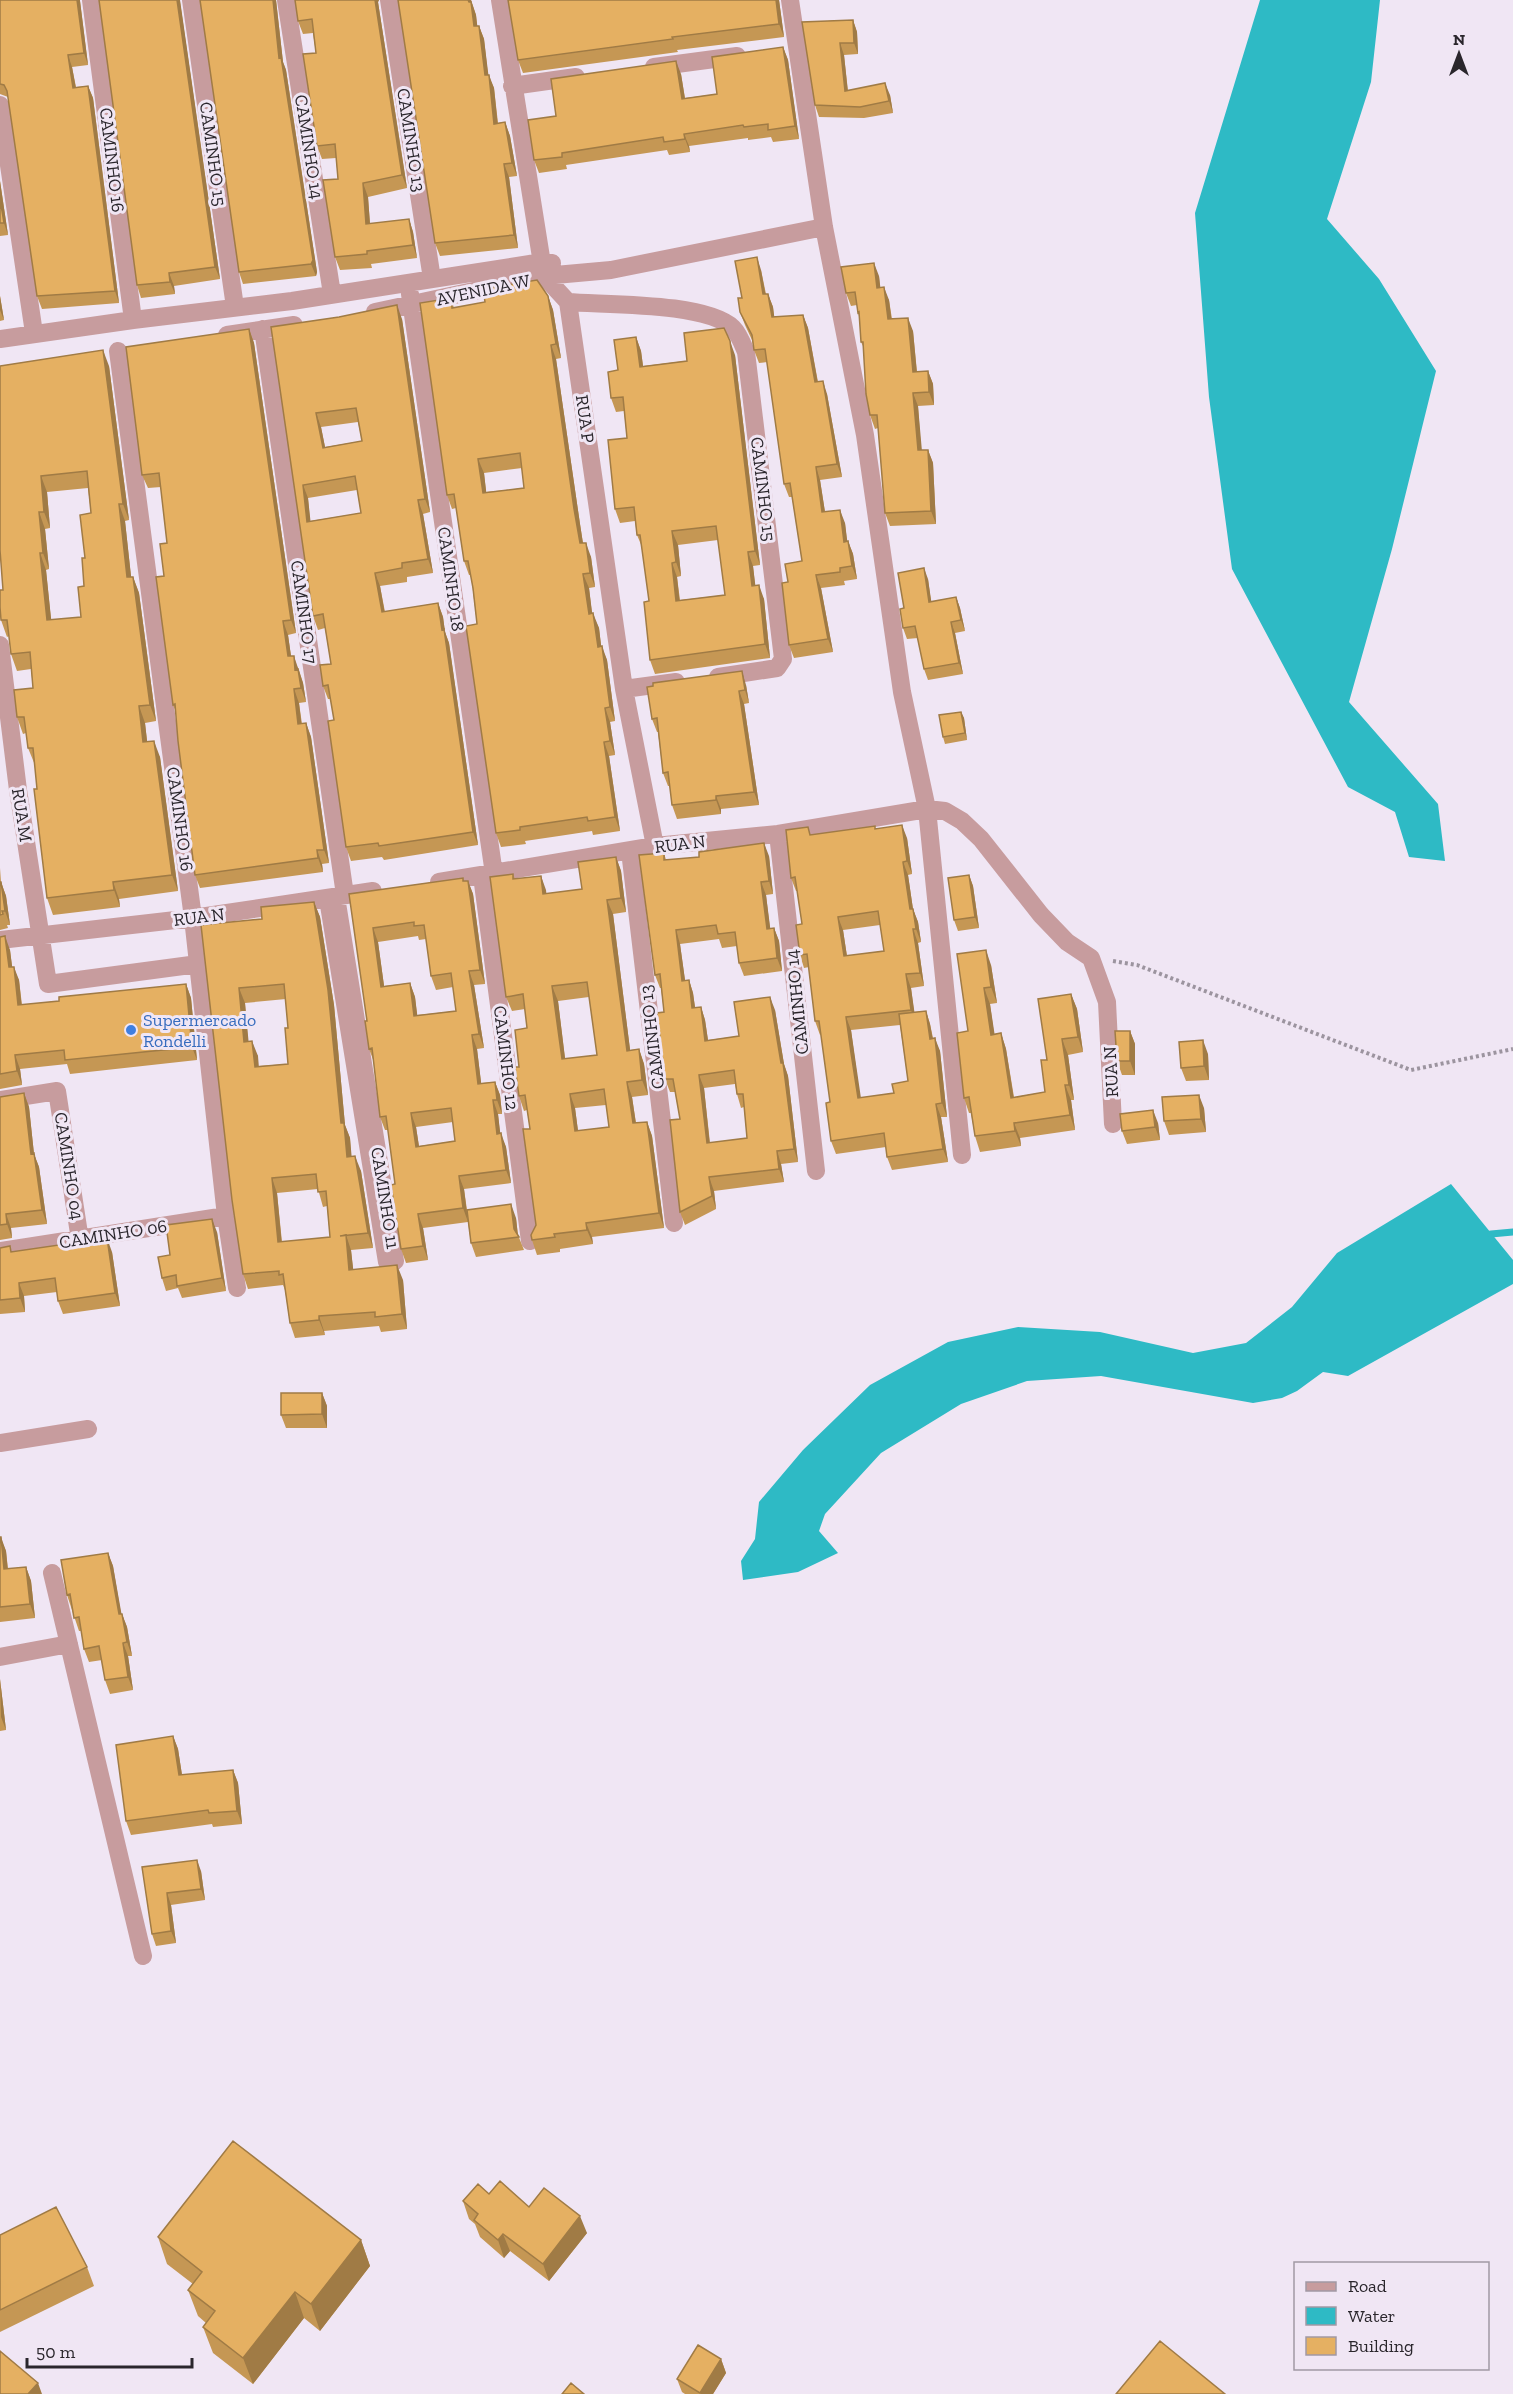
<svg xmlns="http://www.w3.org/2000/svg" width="1513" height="2394" font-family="'Zilla Slab',serif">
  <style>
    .water { fill: #2ebac5 }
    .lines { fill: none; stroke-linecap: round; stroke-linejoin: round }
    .stream { stroke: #2ebac5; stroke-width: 7 }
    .path { stroke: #9c949f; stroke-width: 4; stroke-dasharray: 3 3; stroke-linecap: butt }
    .minor { stroke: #c79c9e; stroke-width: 18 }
    .wall { fill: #c59754; fill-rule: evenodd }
    .shaded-wall { fill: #a07b45 }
    .building { fill: #e5b062; stroke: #a07b45; stroke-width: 1.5; fill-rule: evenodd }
    .shop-dot { fill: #3f7fe0; stroke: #f0e6f4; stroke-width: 2 }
    .labels { text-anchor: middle; stroke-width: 6; stroke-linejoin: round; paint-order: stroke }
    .street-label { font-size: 18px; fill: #2a262c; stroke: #f0e6f4 }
    .shop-label { font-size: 18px; fill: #366cbe; stroke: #f0e6f4; text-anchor: start }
  </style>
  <rect width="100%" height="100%" fill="#f0e6f4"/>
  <path class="water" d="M1260 0H1380L1371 82 1327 219 1379 279 1436 371 1392 549 1349 702 1438 804 1445 861 1409 857 1395 812 1348 787 1232 569 1209 397 1195 213Z
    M1451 1184 1513 1260V1284L1348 1376 1323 1372 1297 1391 1282 1398 1253 1403 1101 1376 1027 1381 961 1404 881 1453 825 1514 819 1531 838 1553 798 1572 743 1580 741 1561 755 1539 759 1502 803 1450 870 1385 948 1342 1018 1327 1100 1332 1193 1353 1246 1343 1292 1307 1337 1253Z"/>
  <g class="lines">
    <path class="stream" d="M1491 1234 1513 1232"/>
    <path class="path" d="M1113 961 1137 965 1411 1070 1513 1049"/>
    <path class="minor" d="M91 0 133 320
      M191 0 235 307
      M286 0 332 294
      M389 0 432 279
      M500 0 544 276 568 302 624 689 655 846
      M790 0 824 227 865 435 902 692 927 809 962 1155
      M654 67 737 56
      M512 86 576 77
      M0 105 34 333
      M410 294 494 874
      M568 302C607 305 705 302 733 328 739 334 743 345 746 352L783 659 777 668 718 677
      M375 312 544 276 611 270 824 227
      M263 329 345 895
      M227 335 294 325
      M0 339 133 320 292 301 542 262 552 263
      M118 351 193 918 226 1216 237 1288
      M0 645 18 790 48 984 198 964
      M624 689 676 682
      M778 834 816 1171
      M630 851 674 1223
      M482 876 530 1241
      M439 882 655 846 778 834 927 809 945 811 962 821 981 839 1041 915 1067 942 1091 958 1107 1002 1113 1124
      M336 897 395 1261 387 1262 328 899Z
      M0 940 193 918 373 891
      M0 1100 57 1091 80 1240
      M0 1251 226 1216
      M0 1443 88 1429
      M52 1573 143 1956
      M0 1657 69 1644"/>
  </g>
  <path class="wall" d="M0 0H80V1L88 65 72 67 76 87 88 86 93 98 119 303 42 309 37 296 8 97 0 94Z
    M200 0H276L283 62 286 70 317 272 316 276 243 284 239 272Z
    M295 0H379L378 2 407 188 368 197 370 224 409 219 413 232 417 258 371 264 372 268 340 270 335 257 338 179 336 158 322 159 317 146 316 53 313 33 303 34 298 21Z
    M398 0H471L476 15 477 26H479L484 39 488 75 494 88 498 123 505 122 510 136 517 176 509 177 518 248 440 256 435 243Z
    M508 0H779L784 37 677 50 678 52 523 73 518 60Z
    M180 2 220 279 174 286 175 294 141 298 137 285Z
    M853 20 857 32 858 54 844 55 848 91 890 95 893 113 864 118 819 117 815 105 802 22Z
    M783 47 788 60 799 139 773 142 771 137 748 140V138L689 146 690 152 669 155 667 150 566 165 567 169 539 173 534 160 556 116 681 74 685 98 717 94Z
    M0 181 8 235 0 236Z
    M761 270 766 294H768L773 307 774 317 803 315 808 328 818 382 827 394 842 477 820 480 825 512 845 523 847 542 848 541 853 554 857 579 844 581 845 585 821 588 833 652 794 658 789 645 788 582 802 561 792 497H789L784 484 767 362 759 363 754 350 752 340 745 325 740 312 742 298Z
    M879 276 880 288 889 300 892 319 913 331 917 372 928 371 933 384 934 405 918 406 921 450H928L933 463 936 524 890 526 885 513 878 428 875 429 870 415 864 348 861 342 860 319 858 313 857 305 851 306 846 293Z
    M0 296 4 320 0 321Z
    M548 296 553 310 561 358 556 359 580 524 583 543 591 557 595 587 589 588 592 614 599 628 601 646 607 660 615 721 610 722 615 755 609 756 620 831 593 835 592 831 559 836 525 841 526 844 501 847 496 833 477 624 471 575H469L464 561 456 508 452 509 447 495 451 298 454 308ZM522 468 524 488 486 492 484 473Z
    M402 319 430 512 423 514 433 573 407 577V582L380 586 385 612 438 603 443 617 445 632 449 643 478 845 384 860 382 857 351 861 346 847 334 720 331 699H328L323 686 331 664 325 628 318 630 313 616 271 327ZM358 422 362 441 325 447 321 427ZM357 490 361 513 310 521 308 498Z
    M249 329 254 343 296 633 288 635 291 656 299 670 303 683 306 702 299 703 302 724 306 723 311 737 329 863 322 864 323 872 200 888 195 875 176 712 173 705 164 576 167 543 161 487 148 488 142 475Z
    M636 337 641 351 643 366 735 355 760 565 753 566 755 585 764 599 770 658 655 674 650 660 649 601 642 547 637 535 635 521 620 523 615 509 627 438 624 411 616 412 611 398 618 370ZM718 540 725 595 680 600 677 577 681 576 678 545Z
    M0 366H109L129 520 125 521 131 577H133L139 593 156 721 145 723 147 741 160 757 178 891 119 899 120 907 53 915 47 898 35 765 28 748 26 733 23 734 17 717 33 688 31 669 17 671 11 654 9 636 7 637 1 620 3 590ZM88 488 91 513 85 558 84 586 81 617 51 620 46 570 49 569 45 529 50 528 47 492Z
    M928 579 931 602 956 597 960 608 965 631 955 633 963 674 928 680 924 669 918 638 907 639 903 628 904 608Z
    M746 685 749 703 744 704 759 805 721 809V814L677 819 672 805 670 786H668L663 773 658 732H657L652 719Z
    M961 712 964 718 967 740 945 744 943 737Z
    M876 829 907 838 912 874 908 875 913 909 918 922 921 942 918 943 924 986 911 988 914 1012 926 1011 930 1024 933 1038 940 1051 947 1117H941L948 1162 892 1170 887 1157 886 1147 836 1154 831 1141 830 1102 821 1034 820 1035 815 1021 809 967 804 968 800 955 802 924 797 891H796L791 878 811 835ZM880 925 884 951 847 956 843 930ZM900 1025 908 1081 894 1093 860 1098 851 1030Z
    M664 853 666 860 769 856 773 894 766 895 770 929 774 928 779 941 782 971 744 976 739 963 737 946 722 948 719 939 680 944 685 981 689 980 693 993 695 1008 701 1007 705 1020 708 1040 739 1036 775 1010 784 1064 788 1076 798 1162 781 1164 784 1182 714 1191 716 1209 685 1225 680 1212V1119L675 1092H670L665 1079 664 1012 661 988H660L655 975ZM735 1084 737 1094 741 1108 744 1107 747 1138 710 1143 704 1088Z
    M616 857 621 871 626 912 613 914 630 1050 639 1049 644 1064 648 1095 632 1097 636 1123 647 1122 652 1136 664 1228 592 1237 593 1244 560 1249V1252L537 1255 532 1240 536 1225 530 1129 527 1110 524 1111 519 1096V1067L527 1028 525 1009 512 1011 506 997 513 874 515 879 541 876 546 894 582 889ZM589 997 597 1055 565 1059 558 1001ZM606 1105 609 1127 578 1131 575 1108Z
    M0 868 1 882 6 896 10 925H7L8 928 0 930Z
    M969 875 973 886 979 928 958 931 954 920Z
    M463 878 464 881H468L473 894 485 984 474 985 484 1048 477 1049 481 1083 495 1082 500 1095 502 1114H498L500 1134 506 1147 511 1183 464 1189 467 1210 516 1218 518 1235 524 1250 476 1257 471 1243 468 1222 423 1228 428 1260 406 1263 401 1249 395 1184 388 1130H385L380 1117 374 1062 369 1049 367 1021 349 894ZM418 936 419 940 426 939 431 976 436 990 453 987 456 1011 417 1015 415 997 410 983 384 986 378 942ZM453 1122 455 1141 419 1146 416 1127Z
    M314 902 320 917 334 1005 345 1125 350 1138 351 1156 361 1171 373 1248 351 1250 353 1269 403 1280 407 1329 381 1332 379 1326 324 1331 325 1335 295 1338 290 1323 285 1290 283 1285 248 1289 243 1274 201 925 262 919ZM286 999 288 1028V1064L258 1066V1056L248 1042 245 1003ZM318 1189 323 1207 327 1206 330 1237 282 1242 277 1193Z
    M0 937 10 950 12 967 19 980 22 1005 59 1001 186 984 191 998 197 1060 70 1074 67 1064 20 1069 22 1085 0 1089Z
    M991 965 997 1003 990 1004 994 1034 1001 1033 1006 1049 1014 1097 1045 1092 1047 1060 1071 994 1077 1009 1083 1052 1068 1055 1074 1100H1071L1075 1130 1020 1138 1021 1146 980 1152 975 1136 971 1113H969L964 1098 968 1031Z
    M1130 1031 1135 1044V1075H1122L1117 1061Z
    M1208 1054 1209 1080 1186 1081 1181 1068Z
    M24 1093 29 1107 34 1154 39 1167 47 1224 11 1228 12 1238 0 1240V1097Z
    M1204 1108 1206 1132 1169 1135 1164 1121Z
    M1158 1123 1160 1140 1127 1144 1122 1131Z
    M217 1232 226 1291 182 1298 178 1288 166 1291 162 1278 170 1255Z
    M0 1248 12 1252H112L120 1306 63 1314 58 1301 57 1292 24 1296 25 1312 0 1314Z
    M322 1393 327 1406V1428H286L281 1415Z
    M0 1537 6 1551 8 1569 26 1567 31 1581 35 1618 0 1622Z
    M108 1553 113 1566 121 1614H122L127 1627 132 1656H128L133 1690 110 1694 105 1680 102 1660 89 1662 84 1649 81 1631H79L67 1595Z
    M0 1679 6 1730 0 1731Z
    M173 1736 178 1749 182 1775 233 1770 238 1783 242 1824 213 1827 212 1824 131 1835 126 1821Z
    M142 1867 201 1871 205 1900 171 1905 176 1943 156 1946 152 1934Z
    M489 2194 529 2207 587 2233 549 2281 510 2251 504 2258 480 2237 475 2224 469 2219 463 2201Z
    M0 2235 87 2267 94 2286 0 2332Z
    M158 2237 361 2240 370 2266 320 2331 304 2318 253 2384 213 2353 203 2327 206 2323 198 2316 188 2290 193 2284 167 2264Z
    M721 2359 726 2373 713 2394H685L682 2392 677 2379Z"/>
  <path class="shaded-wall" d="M77 0H80V1L88 65 84 53Z
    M177 0H180L220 279 215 267Z
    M273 0H276L283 62 286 70 317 272 316 276 311 264 279 58Z
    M375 0H379L378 2 407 188 402 175Z
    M468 0H471L476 15 479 40 474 26Z
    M776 0H779L784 37 779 24Z
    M853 20 857 32 858 54 854 43Z
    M479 26 484 39 490 88 485 75Z
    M840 43 844 55 849 103 845 91Z
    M783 47 788 60 799 139 795 126Z
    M68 55 72 67 78 100 73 88Z
    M676 61 681 74 687 112 682 99Z
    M489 75 494 88 499 137 494 124Z
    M885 83 890 95 893 113 889 101Z
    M88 86 93 98 119 303 115 291Z
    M505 122 510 136 517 176 512 163Z
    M684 134 689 146 690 152 685 139Z
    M504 164 509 177 518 248 514 235Z
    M0 181 8 235 4 223 0 199Z
    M363 183 368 197 371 238 366 224Z
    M409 219 413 232 417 258 413 245Z
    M757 257 761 270 768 308 763 294Z
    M874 263 879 276 882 301 877 288Z
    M169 273 174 286 175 294 170 282Z
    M884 287 889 300 893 332 888 319Z
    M768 294 773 307 776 330 772 317Z
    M0 296 4 320 0 310Z
    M548 296 553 310 561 358 556 344Z
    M397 305 402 319 430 512 425 499Z
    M803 315 808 328 820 395 815 382Z
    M908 318 913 331 918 385 913 372Z
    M249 329 254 343 296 633 291 620Z
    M636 337 641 351 645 381 640 367Z
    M730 341 735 355 760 565 755 551Z
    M551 345 556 359 580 524 585 557 580 543 574 509Z
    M103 350 109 366 129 520 123 504Z
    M928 371 933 384 934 405 929 392Z
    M823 381 827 394 842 477 837 464Z
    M913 393 918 406 923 463 918 450Z
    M316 413 321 427 328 462 323 448Z
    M928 450 933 463 936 524 931 511Z
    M478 459 484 473 488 507 483 493Z
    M816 467 820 480 827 525 822 512Z
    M41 476 47 492 50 528 44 512Z
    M303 485 308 498 312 535 307 522Z
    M418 500 423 514 433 573 428 559Z
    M119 504 125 521 133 594 127 577Z
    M840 510 845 523 849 555 844 542Z
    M39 512 45 529 49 569 43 553Z
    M672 531 678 545 681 576 676 562Z
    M848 541 853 554 857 579 852 566Z
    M586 543 591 557 595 587 590 573Z
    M748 552 753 566 757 599 752 586Z
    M40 553 46 570 53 637 47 620Z
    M672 563 677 577 681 615 676 601Z
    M924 568 928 579 933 613 929 602Z
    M375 573 380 586 387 626 382 612Z
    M583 574 589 588 594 628 589 614Z
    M816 575 821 588 833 652 828 639Z
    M133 577 139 593 156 721 150 705Z
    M759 585 764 599 770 658 765 644Z
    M956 597 960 608 965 631 961 620Z
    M438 603 443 617 445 632 449 643 478 845 473 832Z
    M593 613 599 628 603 661 598 647Z
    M283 621 288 635 293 670 288 656Z
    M951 622 955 633 963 674 959 663Z
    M602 646 607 660 615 721 610 707Z
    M294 656 303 683 306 702 295 670Z
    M742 671 746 685 749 703 745 690Z
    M294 689 299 703 303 738 298 724Z
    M739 691 744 704 759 805 754 792Z
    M139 706 145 723 149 758 143 742Z
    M605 708 610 722 615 755 610 741Z
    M961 712 964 718 967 740 965 733Z
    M306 723 311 737 329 863 324 850Z
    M154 741 160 757 178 891 172 875Z
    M604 742 609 756 620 831 615 817Z
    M716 796 721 809V814L716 800Z
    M902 825 907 838 912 874 907 861Z
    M764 843 769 856 773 894 769 881Z
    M317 850 322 864 323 872 318 858Z
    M616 857 621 871 626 912 621 898Z
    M903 862 908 875 915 923 910 909Z
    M969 875 973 886 979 928 975 917Z
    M541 876 546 890 548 909 543 894Z
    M468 881 473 894 485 984 480 970Z
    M1 882 6 896 10 925 5 911Z
    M113 882 119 899 120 907 114 890Z
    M761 882 766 895 772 942 767 929Z
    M607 900 613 914 632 1065 627 1051Z
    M314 902 320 917 334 1005 345 1125 350 1138 353 1172 347 1157 341 1123Z
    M913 909 918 922 921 942 916 929Z
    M838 917 843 930 849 970 844 956Z
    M373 928 378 942 386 1000 381 987Z
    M774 928 779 941 782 971 777 958Z
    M913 929 918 943 924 986 920 973Z
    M676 930 680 944 687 994 682 981Z
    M5 936 10 950 14 981 9 967Z
    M986 950 991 965 997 1003 991 987Z
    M14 967 19 980 23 1019 18 1005Z
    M469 971 474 985 484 1048 479 1034Z
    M906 974 911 988 916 1023 911 1010Z
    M689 980 693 993 697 1021 692 1008Z
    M410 983 415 997 419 1029 414 1016Z
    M186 984 191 998 197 1060 192 1047Z
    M552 986 558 1001 567 1074 562 1059Z
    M239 988 245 1003 250 1057 244 1042Z
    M984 988 990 1004 997 1050 991 1035Z
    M1071 994 1077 1009 1083 1052 1078 1037Z
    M770 997 775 1010 784 1064 788 1076 798 1162 794 1149 781 1063Z
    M701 1007 705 1020 710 1054 705 1041Z
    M926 1011 930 1024 935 1052 930 1039Z
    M846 1017 851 1030 863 1112 858 1098Z
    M1130 1031 1135 1044V1075L1130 1061Z
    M1001 1033 1006 1049 1016 1113 1011 1098Z
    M472 1035 477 1049 483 1098 478 1084Z
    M935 1038 940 1051 947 1117 942 1103Z
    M1062 1039 1068 1055 1074 1100 1069 1085Z
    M1203 1040 1208 1054 1209 1080 1204 1066Z
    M252 1041 258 1056 260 1081 255 1067Z
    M639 1049 644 1064 648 1095 642 1080Z
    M15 1055 20 1069 22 1085 17 1071Z
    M699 1075 704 1088 711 1156 707 1143Z
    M495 1082 500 1095 502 1114 497 1100Z
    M627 1082 632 1097 638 1138 633 1123Z
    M1065 1085 1071 1100 1075 1130 1070 1115Z
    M24 1093 29 1107 34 1154 39 1167 47 1224 42 1210 31 1154Z
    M570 1094 575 1108 580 1146 575 1131Z
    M1199 1095 1204 1108 1206 1132 1201 1119Z
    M493 1100 498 1114 502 1148 497 1134Z
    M936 1104 941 1117 948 1162 943 1149Z
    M1153 1110 1158 1123 1160 1140 1155 1127Z
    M411 1113 416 1127 421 1160 416 1147Z
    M647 1122 652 1136 664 1228 659 1213Z
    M1014 1123 1020 1138 1021 1146 1015 1131Z
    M501 1133 506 1147 511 1183 506 1170Z
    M777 1151 781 1164 784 1182 779 1169Z
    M355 1156 361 1171 373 1248 368 1233Z
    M459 1176 464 1189 468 1222 463 1208Z
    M709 1177 714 1191 716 1209 712 1196Z
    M272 1178 277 1193 283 1257 278 1242Z
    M511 1204 516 1218 518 1237 514 1229Z
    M6 1214 11 1228 12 1238 7 1224Z
    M418 1214 423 1228 428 1260 423 1246Z
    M212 1219 217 1232 226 1291 222 1278Z
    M586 1223 592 1237 593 1244 587 1230Z
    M346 1235 351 1250 355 1285 349 1270Z
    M107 1238 112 1252 120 1306 115 1293Z
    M397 1265 403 1280 407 1329 402 1314Z
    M19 1283 24 1296 25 1312 20 1298Z
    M319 1316 324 1331 325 1335 319 1320Z
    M322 1393 327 1406V1428L322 1414Z
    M1 1537 6 1551 9 1583 4 1569Z
    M108 1553 113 1566 124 1628 119 1614Z
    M26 1567 31 1581 35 1618 30 1604Z
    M122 1614 127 1627 132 1656 127 1642Z
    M123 1643 128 1656 133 1690 128 1677Z
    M0 1679 6 1730 1 1717Z
    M173 1736 178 1749 184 1788 179 1775Z
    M233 1770 238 1783 242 1824 237 1811Z
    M197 1860 201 1871 205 1900 201 1889Z
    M167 1893 171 1905 176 1943 171 1931Z
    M580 2216 587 2233 549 2281 543 2264Z
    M503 2234 510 2251 504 2258 498 2240Z
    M361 2240 370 2266 320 2331 311 2304Z
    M295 2292 304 2318 253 2384 243 2358Z
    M721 2359 726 2373 713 2394H701L700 2393Z
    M38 2383 42 2394H28Z"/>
  <path class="building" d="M0 0H77L84 53 68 55 73 88 88 86 115 291 37 296 7 91 4 85 0 84Z
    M99 0H177L215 267 169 273 170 282 137 285Z
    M200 0H273L279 58 281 57 313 260 311 264 239 272Z
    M295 0H375L402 175 363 183 366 224 409 219 413 245 367 251V254L335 257 323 180 338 179 335 144 317 146 303 54 316 53 312 19 298 21Z
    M398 0H468L469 2H471L474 26H479L485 75H489L494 124 505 122 512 163 504 164 514 235 435 243Z
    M508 0H776L779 24 672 37 673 39 518 60Z
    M853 20 854 43H840L845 91 885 83 889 101 860 107 815 105 802 22Z
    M783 47 795 126 768 130V124L744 127 743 125 684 134 685 139 664 142 663 137 562 153V157L534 160 528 120 556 116 551 79 676 61 682 99 717 94 712 57Z
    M0 199 4 223H0Z
    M757 257 763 294H768L772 317 803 315 815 382 823 381 837 464 816 467 822 512 840 510 844 542 848 541 852 566 840 568V572L816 575 828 639 789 645 782 583 788 582 785 564 802 561 790 483 784 484 765 349 754 350 752 335 740 312 738 298H742L735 261Z
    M874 263 877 288 884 287 888 319 908 318 913 372 928 371 929 392 913 393 918 450H928L931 511 885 513 877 415H870L866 394 863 342H861L859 312 858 313 855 292 846 293 841 267Z
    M537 280 548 296 556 344 551 345 574 509 580 543H586L590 573 583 574 589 614 593 613 598 647 602 646 610 707 605 708 610 741 604 742 615 817 588 821 587 817 554 822 520 827V830L496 833 466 626 477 624 473 588 468 561H464L454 494 447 495 420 303 451 298 452 308 485 302 483 289ZM520 453 524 488 483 493 478 459Z
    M397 305 425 499 418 500 428 559 402 563V568L375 573 382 612 438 603 442 630 444 629 473 832 379 846 378 843 346 847 328 721 334 720 328 685 323 686 320 665 331 664 323 614 313 616 271 327 339 317ZM356 408 362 441 323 448 316 413ZM355 476 361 513 307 522 303 485Z
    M724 328 730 341 755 551 748 552 752 586 759 585 765 644 650 660 644 602 649 601 640 535H637L634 507 615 509 608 440 627 438 623 397 611 398 608 372 618 370 614 340 636 337 640 367 687 361 684 333ZM716 526 725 595 676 601 672 563 676 562 672 531Z
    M249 329 291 620 283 621 288 656H294L295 670 298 669 301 688 294 689 298 724 306 723 324 850H317L318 858 195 875 178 741 175 704 173 705 156 577 164 576 160 544 167 543 159 473 142 475 126 347Z
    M103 350 123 504H119L127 577H133L150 705 139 706 143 742 154 741 172 875 113 882 114 890 47 898 34 789H37L33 748H28L24 717H17L14 690 33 688 30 652 11 654 7 620H1L0 607V590H3L0 550V366ZM87 471 91 513 80 515 85 558H82L84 586 78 587 81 617 47 620 40 553H43L39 512H44L41 476Z
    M924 568 929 602 956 597 961 620 951 622 959 663 924 669 915 626 903 628 900 609 904 608 898 573Z
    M742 671 745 690 739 691 754 792 716 796V800L672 805 668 772 663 773 657 718 652 719 647 687 653 686V683Z
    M961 712 965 733 943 737 939 715Z
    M902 825 907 861 903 862 910 909H913L916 929H913L920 973 906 974 911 1010 846 1017 851 1053 858 1098 894 1093 892 1084 908 1081 899 1014 926 1011 930 1039 935 1038 942 1103 936 1104 943 1149 887 1157 884 1133 831 1141 826 1103 830 1102 819 1021H815L807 954 800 955 796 925 802 924 795 877 791 878 786 830 808 827 810 835 875 826V829ZM878 911 884 951 844 956 838 917Z
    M764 843 769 881 761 882 767 929 774 928 777 958 739 963 735 932 718 934 716 925 676 930 682 981 689 980 692 1008 701 1007 705 1041 739 1036 734 1002 770 997 781 1063H783L794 1149 777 1151 779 1169 709 1177 712 1196 680 1212 670 1120 680 1119 673 1079H665L657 1013 664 1012 660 974 655 975 639 855 664 853V860L699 857V852ZM734 1070 737 1094H743L747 1138 707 1143 699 1075Z
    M616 857 621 898 607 900 627 1051 639 1049 642 1080 627 1082 633 1123 647 1122 659 1213 586 1223 587 1230 554 1234 555 1237 532 1240 531 1235 536 1225 523 1129H530L525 1095 519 1096 515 1067H519L515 1030 527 1028 523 994 506 997 490 877 513 874V879L541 876 543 894 582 889 578 862ZM587 982 597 1055 562 1059 552 986ZM604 1089 609 1127 575 1131 570 1094Z
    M969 875 975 917 954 920 948 878Z
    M463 878V881H468L480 970 469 971 479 1034 472 1035 478 1084 495 1082 497 1100H493L497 1134 501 1133 506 1170 459 1176 463 1208 418 1214 423 1246 401 1249 391 1185 395 1184 386 1116 380 1117 372 1048 369 1049 365 1021H367L349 894ZM414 922V926L424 925 431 976 451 973 456 1011 414 1016 410 983 381 987 373 928ZM451 1108 455 1141 416 1147 411 1113Z
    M0 882H1L5 911H2L3 914 0 915Z
    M314 902 328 990 341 1123H344L347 1157 355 1156 368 1233 340 1236 346 1235 349 1270 397 1265 402 1314 375 1317V1312L319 1316V1320L290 1323 283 1274 279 1275V1271L243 1274 232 1200 201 925 262 919 261 907ZM284 984 288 1028H285L288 1064 255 1067 252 1041 244 1042 239 988ZM316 1174 318 1192 326 1191 330 1237 278 1242 272 1178Z
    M5 936 9 967H14L18 1005 59 1001V997L186 984 192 1047 65 1060 64 1050 15 1055 17 1071 0 1074V937Z
    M986 950 991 987 984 988 991 1035 1001 1033 1011 1098 1045 1092 1041 1060H1047L1038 999 1071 994 1078 1037 1062 1039 1069 1085H1065L1070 1115 1014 1123 1015 1131 975 1136 969 1097 964 1098 957 1033 968 1031 957 954Z
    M1115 1031H1130V1061H1117Z
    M1203 1040 1204 1066 1181 1068 1179 1042Z
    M24 1093 31 1154 34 1153 42 1210 6 1214 7 1224 0 1225V1097Z
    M1199 1095 1201 1119 1164 1121 1162 1097Z
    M1153 1110 1155 1127 1122 1131 1120 1114Z
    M511 1204 514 1229 519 1237 471 1243 467 1210Z
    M212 1219 222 1278 177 1286 176 1275 162 1278 158 1257 170 1255 166 1225Z
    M107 1238 115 1293 58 1301 55 1278 19 1283 20 1298 0 1300V1248L10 1246 11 1252Z
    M281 1393H322V1414L281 1415Z
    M0 1537H1L4 1569 26 1567 30 1604 0 1607Z
    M108 1553 119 1614H122L127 1642 123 1643 128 1677 105 1680 99 1646 84 1649 79 1617 74 1618 70 1594 67 1595 61 1560Z
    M173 1736 179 1775 233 1770 237 1811 209 1813 208 1810 126 1821 116 1745Z
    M197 1860 201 1889 167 1893 171 1931 152 1934 142 1867Z
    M233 2141 361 2240 311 2304 295 2292 243 2358 203 2327 215 2311 188 2290 202 2272 158 2237Z
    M500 2181 529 2207 544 2188 580 2216 543 2264 503 2234 498 2240 474 2220 478 2214 463 2201 478 2184 489 2194Z
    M56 2207 87 2267 0 2310V2235Z
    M1160 2341 1225 2394H1116Z
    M698 2345 721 2359 700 2393 677 2379Z
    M0 2351 38 2383 28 2394H0Z
    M571 2383 584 2394H562Z"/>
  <circle class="shop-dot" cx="131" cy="1030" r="6"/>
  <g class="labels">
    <g class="street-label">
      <text transform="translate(411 140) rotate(81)" y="6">CAMINHO 13</text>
      <text transform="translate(309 147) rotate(81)" y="6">CAMINHO 14</text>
      <text transform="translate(213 154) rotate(82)" y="6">CAMINHO 15</text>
      <text transform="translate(112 160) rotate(83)" y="6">CAMINHO 16</text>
      <text transform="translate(483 290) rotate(-12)" y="6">AVENIDA W</text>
      <text transform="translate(585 419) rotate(82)" y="6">RUA P</text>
      <text transform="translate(763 489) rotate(83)" y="6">CAMINHO 15</text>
      <text transform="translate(451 579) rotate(82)" y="6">CAMINHO 18</text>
      <text transform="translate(304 612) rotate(82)" y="6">CAMINHO 17</text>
      <text transform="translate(22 815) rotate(81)" y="6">RUA M</text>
      <text transform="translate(180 819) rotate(82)" y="6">CAMINHO 16</text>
      <text transform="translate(680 844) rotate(-7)" y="6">RUA N</text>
      <text transform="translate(199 917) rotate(-7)" y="6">RUA N</text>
      <text transform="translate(797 1002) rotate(-96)" y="6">CAMINHO 14</text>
      <text transform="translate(652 1037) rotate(-97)" y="6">CAMINHO 13</text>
      <text transform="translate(506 1058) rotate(83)" y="6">CAMINHO 12</text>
      <text transform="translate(1111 1072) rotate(-93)" y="6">RUA N</text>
      <text transform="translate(69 1166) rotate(81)" y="6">CAMINHO 04</text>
      <text transform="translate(385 1198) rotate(81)" y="6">CAMINHO 11</text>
      <text transform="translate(113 1234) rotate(-9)" y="6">CAMINHO 06</text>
    </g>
    <g class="shop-label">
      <text x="143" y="1026">Supermercado<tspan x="143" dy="21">Rondelli</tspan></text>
    </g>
  </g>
  <rect x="1294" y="2262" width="195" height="108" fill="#f0e6f4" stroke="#a199a4" stroke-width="1.5"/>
  <rect x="1306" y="2282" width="30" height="9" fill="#c79c9e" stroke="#a199a4" stroke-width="1.5"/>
  <text x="1348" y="2292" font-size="18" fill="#2a262c">Road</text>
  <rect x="1306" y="2307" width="30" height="18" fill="#2ebac5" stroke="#a199a4" stroke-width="1.5"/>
  <text x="1348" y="2322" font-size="18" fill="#2a262c">Water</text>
  <rect x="1306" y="2337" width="30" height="18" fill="#e5b062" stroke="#a199a4" stroke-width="1.5"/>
  <text x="1348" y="2352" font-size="18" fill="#2a262c">Building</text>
  <g transform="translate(1459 54)" stroke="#f0e6f4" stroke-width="4.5" paint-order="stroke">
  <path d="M0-4.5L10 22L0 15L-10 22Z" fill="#2a262c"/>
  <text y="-9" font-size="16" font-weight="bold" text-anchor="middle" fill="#2a262c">N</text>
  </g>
  <path d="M27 2358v9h165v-9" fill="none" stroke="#2a262c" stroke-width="3"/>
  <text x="36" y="2358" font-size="18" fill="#2a262c" stroke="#f0e6f4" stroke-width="4.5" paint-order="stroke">50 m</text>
</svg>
